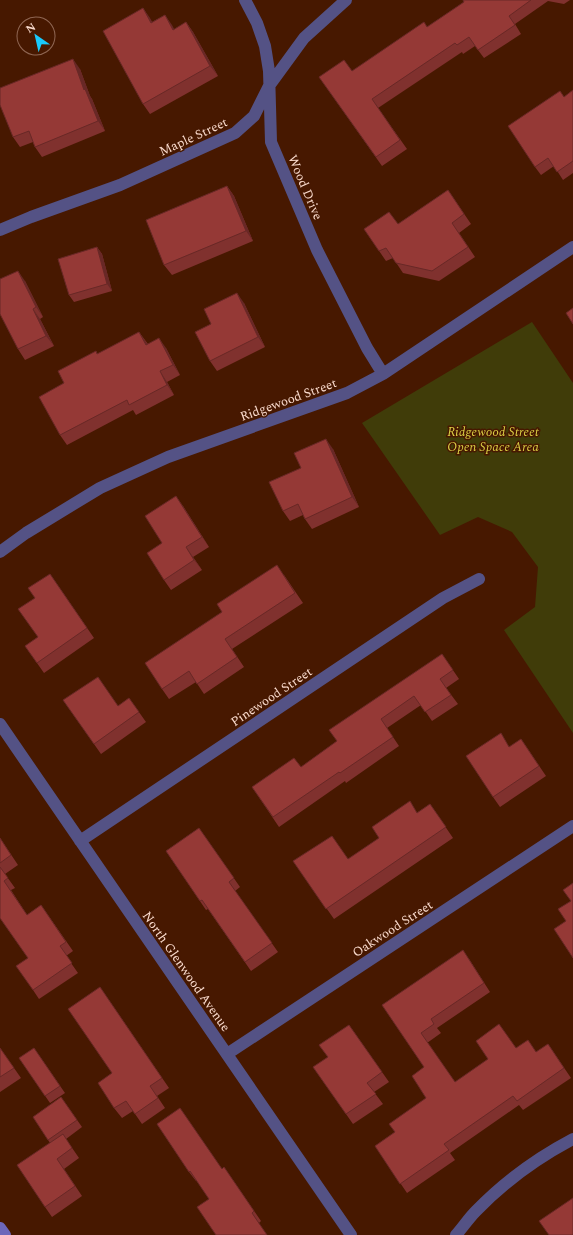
<svg xmlns="http://www.w3.org/2000/svg" width="573" height="1235" font-family="Spectral,serif">
  <style>
    .green { fill: #403c09 }
    .lines { fill: none; stroke-linecap: round; stroke-linejoin: round }
    .street { stroke: #545285; stroke-width: 12 }
    .secondary { stroke: #6d67ba; stroke-width: 12 }
    .wall { fill: #80312e }
    .shaded-wall { fill: #682826 }
    .building { fill: #953936; stroke: #682826 }
    .labels { text-anchor: middle; stroke-width: 3; stroke-linejoin: round; paint-order: stroke }
    .street-label { font-size: 13px; fill: #fbdcce; stroke: #471800 }
    .park-label { font-size: 13px; font-style: italic; fill: #dacf44; stroke: #471800 }
  </style>
  <rect width="100%" height="100%" fill="#471800"/>
  <path class="green" d="M532 322 573 383V733L504 630 535 607 538 567 512 532 478 517 440 535 362 423Z"/>
  <g class="lines">
    <path class="street" d="M245 0 257 23 265 46 269 71 271 142 317 250 367 348 383 374
      M0 230 31 217 120 185 235 133 254 116 269 86 304 38 346 0
      M0 552 26 533 100 488 168 457 347 393 383 374 573 247
      M0 724 351 1235
      M80 841 443 598 479 579
      M227 1054 573 826
      M456 1235C463 1227 469 1218 476 1211 504 1182 537 1158 573 1139"/>
    <path class="secondary" d="M0 1228 5 1235"/>
  </g>
  <path class="wall" d="M463 0H570L564 4 548 1 515 24 521 34 484 58 475 46 463 54 462 52 378 108 407 149 382 166 319 77 352 71 427 27 464 2Z
    M143 8 152 22 165 15 174 30 186 22 193 32 218 76 150 114 143 104Z
    M80 69 90 96 92 99 105 131 42 157 35 147 33 142 20 147 13 137Z
    M573 90V173L563 180 554 166 541 175 535 167 564 97Z
    M227 186 234 196 253 241 172 275 164 265Z
    M448 190 471 224 459 233 475 257 439 281 403 273 393 258 386 261 364 229 398 224Z
    M97 247 102 254 112 291 74 302 69 295Z
    M25 281 43 317 40 319 54 346 25 360 18 349Z
    M244 303 265 347 217 371 210 361 211 324Z
    M139 332 148 344 166 348 180 375 167 382 174 395 136 415 133 410 67 445 60 435 96 351 98 354Z
    M333 449 359 507 312 529 305 519 303 515 290 521 283 511 301 468Z
    M183 506 209 547 193 557 202 570 171 590 164 580 162 543Z
    M50 574 94 638 44 673 25 646 38 637 35 598Z
    M284 575 303 603 232 649 244 667 204 694 196 682 169 699 162 689Z
    M442 654 459 679 446 688 458 704 432 721 421 705 387 728 399 746 346 783 345 781 279 827 252 787 301 767 337 741Z
    M129 698 146 722 101 754 63 700 118 706Z
    M521 739 546 776 500 807 493 797 510 747Z
    M430 804 453 838 334 919 293 861 348 859Z
    M199 828 240 887 235 891 278 952 251 971 208 909 206 910 166 851Z
    M0 838 18 865 5 874 15 888 11 890 27 915 41 905 73 951 66 956 78 973 39 999 33 990 28 958 0 918Z
    M469 959 490 992 437 1028 441 1033 427 1043 455 1082 516 1048 536 1052 548 1044 571 1078 523 1110 519 1105 450 1153 455 1160 407 1193 375 1146 395 1132 426 1098 424 1067 382 1005Z
    M100 987 169 1088 157 1096 165 1108 142 1124 133 1111 122 1118 114 1108 112 1073Z
    M349 1025 389 1082 374 1092 383 1104 353 1124 313 1067 328 1057 319 1045Z
    M0 1048 21 1078 0 1092Z
    M34 1048 65 1093 50 1103 19 1058Z
    M61 1097 82 1127 66 1139 79 1158 64 1169 82 1196 52 1217 45 1207 50 1143 33 1117Z
    M157 1124 222 1169 224 1167 261 1221 259 1223 209 1199 197 1181H196L189 1172Z"/>
  <path class="shaded-wall" d="M143 8 150 18 158 33 151 23Z
    M165 15 172 25 180 40 173 30Z
    M186 22 193 32 218 76 210 66Z
    M73 59 80 69 90 96 92 99 105 131 98 121 84 90Z
    M227 186 234 196 253 241 246 231Z
    M97 247 102 254 112 291 107 284Z
    M18 271 25 281 43 317 36 307Z
    M237 293 244 303 265 347 258 337Z
    M33 309 40 319 54 346 46 336Z
    M139 332 146 342 153 355 146 345Z
    M159 338 166 348 180 375 173 365Z
    M160 371 167 382 174 395 167 385Z
    M326 439 333 449 359 507 352 497Z
    M176 496 183 506 209 547 202 537Z
    M186 547 193 557 202 570 194 560Z"/>
  <path class="building" d="M463 0H531L509 16 515 25 478 50 469 37 457 45 455 43 372 99 400 140 376 157 319 77 344 60 352 71 424 22 427 27 464 2Z
    M143 8 151 23 165 15 173 30 186 22 210 66 143 104 103 31Z
    M73 59 84 90 85 89 98 121 35 147 29 131 13 137 0 105V88Z
    M573 90V161L557 172 548 158 535 167 508 126 560 91 564 97Z
    M227 186 246 231 164 265 146 220Z
    M448 190 464 214 452 223 468 247 432 271 396 263 386 248 379 251 364 229 389 212 398 224Z
    M97 247 107 284 69 295 58 259Z
    M18 271 36 307 33 309 46 336 18 349 0 314V279Z
    M237 293 258 337 210 361 195 332 211 324 204 309Z
    M573 308V324L566 313Z
    M139 332 146 345 159 338 173 365 160 371 167 385 129 405 127 400 60 435 39 397 64 383 58 371 96 351 97 354Z
    M326 439 352 497 305 519 298 504 283 511 269 482 301 468 294 453Z
    M176 496 202 537 186 547 194 560 164 580 147 553 162 543 145 516Z
    M277 565 295 593 225 639 237 657 197 684 189 671 162 689 145 663 222 612 217 604Z
    M50 574 87 628 37 663 25 646 38 637 18 609 35 598 28 588Z
    M442 654 453 670 440 679 451 695 425 712 414 696 381 719 393 737 340 773 339 772 273 817 252 787 294 758 301 767 337 741 329 730Z
    M98 677 118 706 129 698 139 712 94 744 63 700Z
    M501 733 509 747 521 739 539 766 493 797 466 756Z
    M410 801 417 813 430 804 446 827 326 909 293 861 332 836 348 859 379 838 372 827Z
    M199 828 234 878 229 882 272 943 245 962 202 900 200 901 166 851Z
    M0 838 11 855 0 863Z
    M0 867 8 878 4 881 27 915 41 905 66 942 60 946 72 963 33 990 16 966 28 958 0 918Z
    M573 883V958L554 929 566 921 558 909 571 901 563 890Z
    M463 950 484 983 431 1019 434 1024 421 1033 455 1082 488 1059 476 1041 499 1024 516 1048 528 1040 536 1052 548 1044 564 1068 517 1101 513 1096 444 1144 449 1150 400 1184 375 1146 395 1132 389 1124 426 1098 412 1076 424 1067 382 1005Z
    M100 987 162 1078 150 1086 158 1098 135 1114 126 1101 114 1108 98 1083 112 1073 68 1009Z
    M349 1025 382 1072 367 1083 376 1094 346 1114 313 1067 328 1057 319 1045Z
    M0 1048 14 1068 0 1077Z
    M34 1048 60 1086 45 1096 19 1058Z
    M61 1097 77 1120 48 1140 33 1117Z
    M180 1108 222 1169 224 1167 254 1211 252 1213 267 1235H216L197 1207 209 1199 190 1171 189 1172 157 1124Z
    M63 1134 72 1148 57 1159 75 1186 45 1207 17 1165Z
    M573 1198V1235H549L539 1221Z"/>
  <g class="labels">
    <g class="street-label">
      <text transform="translate(193 136) rotate(-25)" y="5">Maple Street</text>
      <text transform="translate(306 187) rotate(67)" y="5">Wood Drive</text>
      <text transform="translate(288 399) rotate(-20)" y="5">Ridgewood Street</text>
      <text transform="translate(271 696) rotate(-34)" y="5">Pinewood Street</text>
      <text transform="translate(392 928) rotate(-33)" y="5">Oakwood Street</text>
      <text transform="translate(187 971) rotate(55)" y="5">North Glenwood Avenue</text>
    </g>
    <g class="park-label">
      <text x="493" y="436">Ridgewood Street<tspan x="493" dy="15">Open Space Area</tspan></text>
    </g>
  </g>
  <g transform="translate(36 36) rotate(326)"><circle r="19" fill="#471800" stroke="#8f6652"/>
  <path d="M0-3L7 15L0 10L-7 15Z" fill="#19cafc"/>
  <text y="-6" font-size="11" font-weight="bold" text-anchor="middle" fill="#fbdcce">N</text>
  </g>
</svg>
